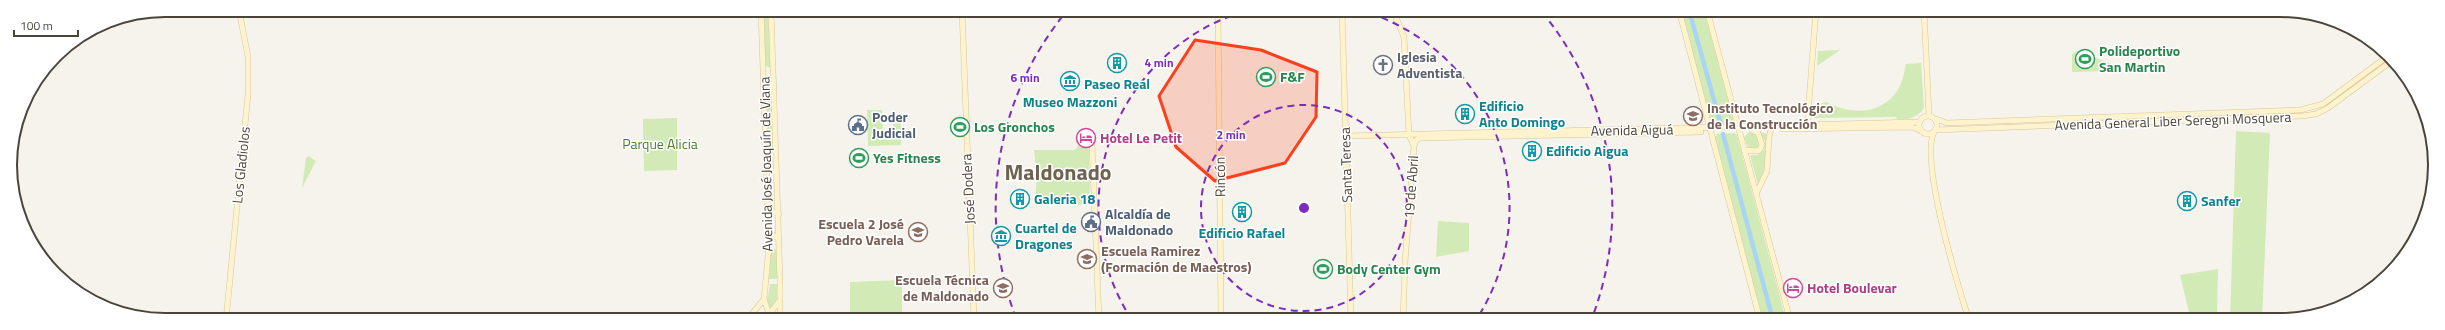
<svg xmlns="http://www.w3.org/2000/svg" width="2445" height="330" font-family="'Titillium Web',sans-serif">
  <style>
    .green { fill: #d2eab5 }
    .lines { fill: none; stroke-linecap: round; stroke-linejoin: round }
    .canal { stroke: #a9d4f2; stroke-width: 4.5 }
    .secondary-casing { stroke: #d6c79b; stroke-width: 6 }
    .secondary { stroke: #fff3cd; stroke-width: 5 }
    .marked { fill: #fc3f1d; fill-opacity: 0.2; stroke: #fc3f1d; stroke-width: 3; stroke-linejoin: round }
    .ring { fill: none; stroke: #7b2cbf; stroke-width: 2; stroke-dasharray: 7 5 }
    .labels { text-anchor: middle; stroke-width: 3; stroke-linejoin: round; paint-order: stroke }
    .leisure-label { font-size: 14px; font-weight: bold; fill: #27864d; stroke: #fff; text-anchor: start }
    .worship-label { font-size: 14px; font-weight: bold; fill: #5b616d; stroke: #fff; text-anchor: start }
    .culture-label { font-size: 14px; font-weight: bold; fill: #0d838f; stroke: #fff; text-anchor: start }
    .education-label { font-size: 14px; font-weight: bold; fill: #785e54; stroke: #fff; text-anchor: start }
    .service-label { font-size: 14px; font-weight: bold; fill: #4e5e75; stroke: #fff; text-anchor: start }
    .street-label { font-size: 14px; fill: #4b4439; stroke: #fff }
    .hotel-label { font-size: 14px; font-weight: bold; fill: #b23c85; stroke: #fff; text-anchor: start }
    .park-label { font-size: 14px; fill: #4a7f2a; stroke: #fff }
    .town-label { font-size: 22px; font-weight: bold; fill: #6e6250; stroke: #fff }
    .rim { fill: none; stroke: #4b4439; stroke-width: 2 }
    .centre { fill: #7b2cbf; stroke: #fff; stroke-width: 2 }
    .ring-label { font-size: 12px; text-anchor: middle; font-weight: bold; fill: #7b2cbf; stroke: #fff; stroke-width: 3; stroke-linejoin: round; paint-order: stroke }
  </style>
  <rect width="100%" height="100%" fill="#f6f3ec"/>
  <path class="green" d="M1681 10H1704L1734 123 1716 126 1711 121Z
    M766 17 768 18 771 67H768L765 65 764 19Z
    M1840 50 1817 66 1818 51Z
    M2077 51 2112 64V69L2110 71 2072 72V54Z
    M1921 63 1924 108C1918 118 1907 120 1897 119L1896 117 1814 118 1813 106 1826 102C1852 115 1882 116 1899 88 1903 81 1904 72 1906 64Z
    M769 78 771 79 775 151 768 153 766 81Z
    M867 110H882L883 134H893V114H901V145L868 146Z
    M677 118V170L644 171 643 119Z
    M2236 131 2270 133 2262 320H2230Z
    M1749 132 1757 135 1760 140 1759 149 1748 147 1744 137Z
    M1759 132 1767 134C1767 153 1768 168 1758 185L1750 155H1758L1764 150 1765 141Z
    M1734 133 1737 135 1786 320H1763L1715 137 1717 134Z
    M1078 146 1086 147 1089 150 1090 202 1085 205 1039 204 1035 200 1037 177 1034 150H1075Z
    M308 156 316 161 302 188 306 158Z
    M1438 221 1469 223V251L1436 257Z
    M777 249 778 279H769L771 250Z
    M2218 269 2217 320H2191L2180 275Z
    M902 280V320H850V282Z
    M770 284H778L777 299 770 311 767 300Z"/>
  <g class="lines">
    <path class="canal" d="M1689 10 1721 125
      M1723 134 1773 320"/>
    <defs>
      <path id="secondary" d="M761 10 769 246 764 299 771 320
        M962 10 974 320
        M1218 10 1221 320
        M1342 10 1351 320
        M1393 10 1404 37 1409 135 1414 146 1405 262 1403 320
        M1679 10 1760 320
        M1707 10 1790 320
        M1924 10 1929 115
        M1919 125a9 9 0 1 1 18 0a9 9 0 1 1-18 0Z
        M1936 119 1947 123 2300 110 2323 104 2388 56
        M1807 128 1816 10
        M1783 129 1912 127 1920 130
        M1936 130 2302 116 2316 114 2328 108 2393 60
        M1934 132C1920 162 1958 286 1969 320
        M1345 136 1919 122
        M1092 144 1099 320
        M1414 146 1416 140 1420 138 1701 132
        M1744 150 1759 151 1762 145 1758 133 1752 130
        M1756 194 1767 171 1769 137 1771 130
        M768 205 772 211 779 214
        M768 232 779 239
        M780 301V320
        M226 320 248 94V57L239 10
        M747 320 764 299
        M765 320 780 300V281L771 10"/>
    </defs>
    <use href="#secondary" class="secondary-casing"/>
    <use href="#secondary" class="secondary"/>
  </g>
  <path class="marked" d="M1195 40 1261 50 1317 72 1316 117 1285 163 1215 181 1176 147 1159 96Z"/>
  <g class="ring">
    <circle cx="1304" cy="208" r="103"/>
    <path d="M1132 320A205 205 0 0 1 1249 10M1359 10A205 205 0 0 1 1476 320"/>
    <path d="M1016 318A308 308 0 0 1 1066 12M1542 12A308 308 0 0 1 1592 318"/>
  </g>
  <defs>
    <symbol id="stadium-ring" viewBox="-11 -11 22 22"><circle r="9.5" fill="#fff" stroke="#2e9e5b" stroke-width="1.5"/><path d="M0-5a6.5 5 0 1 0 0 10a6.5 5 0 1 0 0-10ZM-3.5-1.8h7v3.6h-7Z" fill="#2e9e5b"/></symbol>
    <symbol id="building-ring" viewBox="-11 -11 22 22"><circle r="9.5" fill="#fff" stroke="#0f9aa8" stroke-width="1.5"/><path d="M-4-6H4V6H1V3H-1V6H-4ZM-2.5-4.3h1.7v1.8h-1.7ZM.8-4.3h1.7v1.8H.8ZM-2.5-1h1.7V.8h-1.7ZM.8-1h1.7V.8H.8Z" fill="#0f9aa8"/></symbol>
    <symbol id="church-ring" viewBox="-11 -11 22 22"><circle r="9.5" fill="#fff" stroke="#6b7280" stroke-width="1.5"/><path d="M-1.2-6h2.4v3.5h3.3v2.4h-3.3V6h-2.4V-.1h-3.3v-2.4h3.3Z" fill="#6b7280"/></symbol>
    <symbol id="museum-ring" viewBox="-11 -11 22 22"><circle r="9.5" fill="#fff" stroke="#0f9aa8" stroke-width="1.5"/><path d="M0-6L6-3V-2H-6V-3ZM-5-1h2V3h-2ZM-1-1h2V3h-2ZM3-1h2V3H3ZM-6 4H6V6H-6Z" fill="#0f9aa8"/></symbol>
    <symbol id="school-ring" viewBox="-11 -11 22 22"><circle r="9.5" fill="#fff" stroke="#8d6e63" stroke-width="1.5"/><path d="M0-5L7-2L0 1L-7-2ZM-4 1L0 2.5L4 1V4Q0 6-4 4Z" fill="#8d6e63"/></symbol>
    <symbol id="civic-ring" viewBox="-11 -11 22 22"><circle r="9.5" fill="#fff" stroke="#5c6f8a" stroke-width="1.5"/><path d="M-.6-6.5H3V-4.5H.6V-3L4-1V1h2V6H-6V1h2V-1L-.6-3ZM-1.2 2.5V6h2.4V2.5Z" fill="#5c6f8a"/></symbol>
    <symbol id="hotel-ring" viewBox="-11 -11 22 22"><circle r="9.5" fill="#fff" stroke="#d1479c" stroke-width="1.5"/><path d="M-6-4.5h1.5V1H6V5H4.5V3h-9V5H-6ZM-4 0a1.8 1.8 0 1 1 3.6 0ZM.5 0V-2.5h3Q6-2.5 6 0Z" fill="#d1479c"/></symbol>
    <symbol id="university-ring" viewBox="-11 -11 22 22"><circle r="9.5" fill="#fff" stroke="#8d6e63" stroke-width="1.5"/><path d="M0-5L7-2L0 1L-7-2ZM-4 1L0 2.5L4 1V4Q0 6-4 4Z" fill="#8d6e63"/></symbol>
  </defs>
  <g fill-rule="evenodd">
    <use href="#stadium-ring" x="2074" y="48" width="22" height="22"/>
    <use href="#building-ring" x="1106" y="52" width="22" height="22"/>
    <use href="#church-ring" x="1372" y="54" width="22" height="22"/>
    <use href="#stadium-ring" x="1255" y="66" width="22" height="22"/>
    <use href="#museum-ring" x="1059" y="70" width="22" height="22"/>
    <use href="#building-ring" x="1454" y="103" width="22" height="22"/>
    <use href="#school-ring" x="1682" y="105" width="22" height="22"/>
    <use href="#civic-ring" x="847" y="114" width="22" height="22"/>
    <use href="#stadium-ring" x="949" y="116" width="22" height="22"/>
    <use href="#hotel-ring" x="1075" y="127" width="22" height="22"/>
    <use href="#building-ring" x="1521" y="140" width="22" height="22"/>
    <use href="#stadium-ring" x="848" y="147" width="22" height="22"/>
    <use href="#building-ring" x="1009" y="188" width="22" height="22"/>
    <use href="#building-ring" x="2176" y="190" width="22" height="22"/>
    <use href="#building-ring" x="1231" y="201" width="22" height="22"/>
    <use href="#civic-ring" x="1080" y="211" width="22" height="22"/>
    <use href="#school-ring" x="907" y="221" width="22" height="22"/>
    <use href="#museum-ring" x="990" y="225" width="22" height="22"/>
    <use href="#university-ring" x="1076" y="248" width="22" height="22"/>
    <use href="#stadium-ring" x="1312" y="258" width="22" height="22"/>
    <use href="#school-ring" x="992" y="277" width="22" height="22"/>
    <use href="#hotel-ring" x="1782" y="277" width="22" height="22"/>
  </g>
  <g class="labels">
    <g class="leisure-label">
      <text x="2099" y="56">Polideportivo<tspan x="2099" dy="16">San Martin</tspan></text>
      <text x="1280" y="82">F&amp;F</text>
      <text x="974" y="132">Los Gronchos</text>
      <text x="873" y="163">Yes Fitness</text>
      <text x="1337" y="274">Body Center Gym</text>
    </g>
    <g class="worship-label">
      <text x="1397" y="62">Iglesia<tspan x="1397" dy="16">Adventista</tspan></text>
    </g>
    <g class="culture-label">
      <text x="1117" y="89" text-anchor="middle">Paseo Real</text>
      <text x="1070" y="107" text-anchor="middle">Museo Mazzoni</text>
      <text x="1479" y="111">Edificio<tspan x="1479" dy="16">Anto Domingo</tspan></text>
      <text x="1546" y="156">Edificio Aigua</text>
      <text x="1034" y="204">Galeria 18</text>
      <text x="2201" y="206">Sanfer</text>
      <text x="1015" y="233">Cuartel de<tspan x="1015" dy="16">Dragones</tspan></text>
      <text x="1242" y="238" text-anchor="middle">Edificio Rafael</text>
    </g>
    <g class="education-label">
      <text x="1707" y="113">Instituto Tecnológico<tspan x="1707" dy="16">de la Construcción</tspan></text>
      <text x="904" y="229" text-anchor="end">Escuela 2 José<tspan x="904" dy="16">Pedro Varela</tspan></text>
      <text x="1101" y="256">Escuela Ramirez<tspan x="1101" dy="16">(Formación de Maestros)</tspan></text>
      <text x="989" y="285" text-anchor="end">Escuela Técnica<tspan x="989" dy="16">de Maldonado</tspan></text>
    </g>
    <g class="service-label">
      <text x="872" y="122">Poder<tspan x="872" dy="16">Judicial</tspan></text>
      <text x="1105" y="219">Alcaldía de<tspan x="1105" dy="16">Maldonado</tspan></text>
    </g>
    <g class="street-label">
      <text transform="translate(2173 121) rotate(-2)" y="5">Avenida General Liber Seregni Mosquera</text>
      <text transform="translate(1632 130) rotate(-1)" y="5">Avenida Aiguá</text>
      <text transform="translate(766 164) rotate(-91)" y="5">Avenida José Joaquín de Viana</text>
      <text transform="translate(241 165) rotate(-84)" y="5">Los Gladiolos</text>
      <text transform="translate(1346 165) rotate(-92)" y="5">Santa Teresa</text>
      <text transform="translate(1220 177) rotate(-91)" y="5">Rincón</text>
      <text transform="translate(1411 187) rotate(-86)" y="5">19 de Abril</text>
      <text transform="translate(968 189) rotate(-93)" y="5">José Dodera</text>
    </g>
    <g class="hotel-label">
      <text x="1100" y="143">Hotel Le Petit</text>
      <text x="1807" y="293">Hotel Boulevar</text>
    </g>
    <g class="park-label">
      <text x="660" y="149">Parque Alicia</text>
    </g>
    <g class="town-label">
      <text x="1058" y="180">Maldonado</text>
    </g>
  </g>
  <path d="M0 0H2445V330H0ZM165 17H2280A148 148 0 0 1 2428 165V165A148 148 0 0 1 2280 313H165A148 148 0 0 1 17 165V165A148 148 0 0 1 165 17Z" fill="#fff" fill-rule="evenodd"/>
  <path class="rim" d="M165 17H2280A148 148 0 0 1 2428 165V165A148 148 0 0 1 2280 313H165A148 148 0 0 1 17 165V165A148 148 0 0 1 165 17Z"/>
  <circle cx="1304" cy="208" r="6" class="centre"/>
  <g class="ring-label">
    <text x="1159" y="67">4 min</text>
    <text x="1025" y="82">6 min</text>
    <text x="1231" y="139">2 min</text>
  </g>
  <path d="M14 30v6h64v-6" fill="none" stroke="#4b4439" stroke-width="2"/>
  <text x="20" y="30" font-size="12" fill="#4b4439" stroke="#ffffff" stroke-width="3" paint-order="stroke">100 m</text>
</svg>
